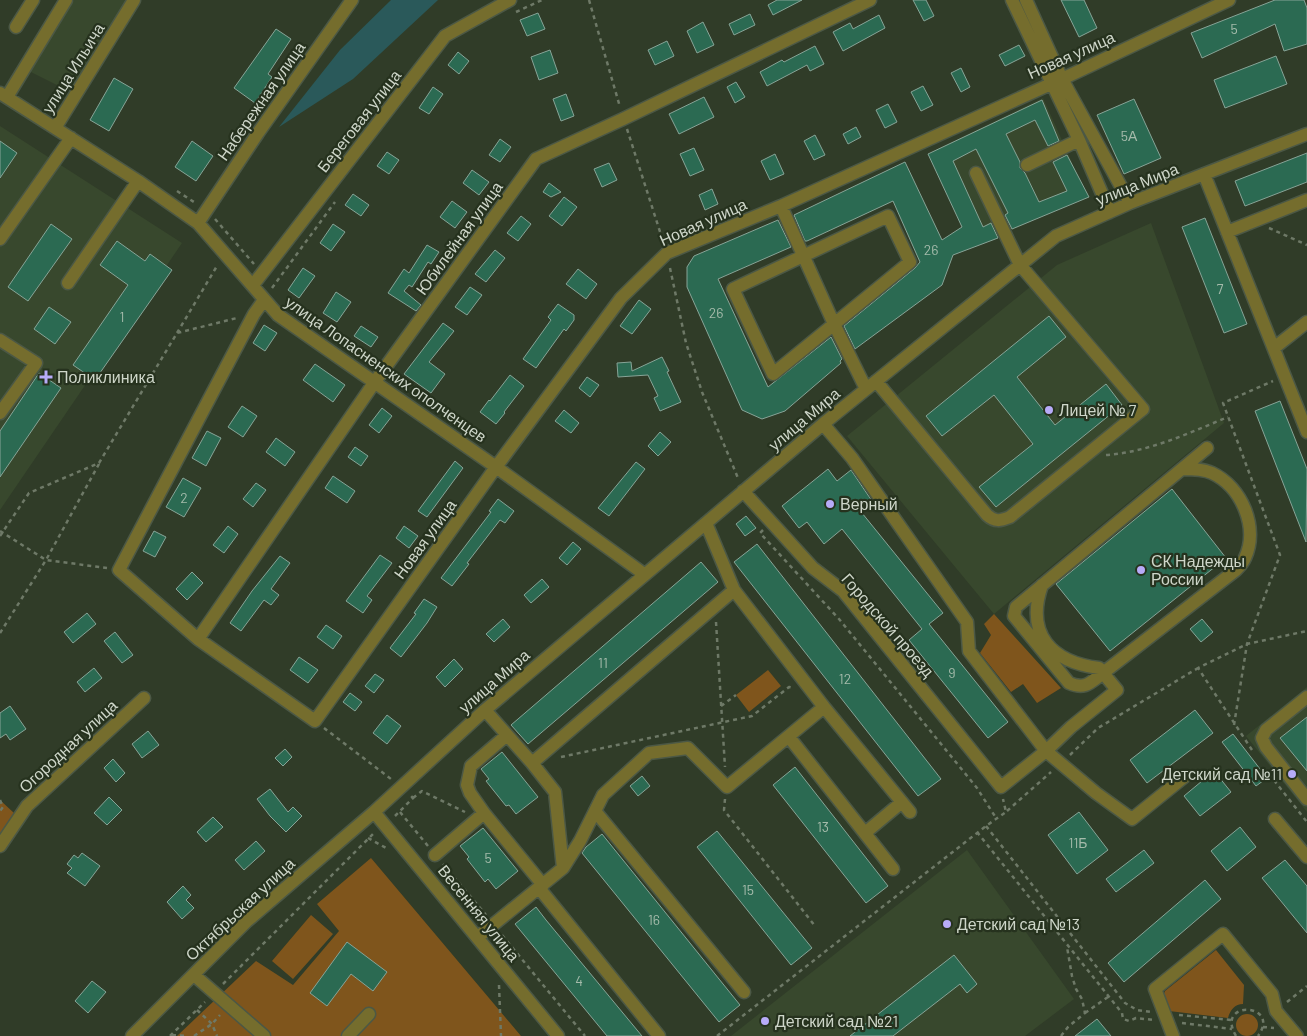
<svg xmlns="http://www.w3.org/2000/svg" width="1307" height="1036" font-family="Barlow,sans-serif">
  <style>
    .built { fill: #38482d }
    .green { fill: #7f551c }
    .water { fill: #2a595a }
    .building { fill: #2b6a52; stroke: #87a497 }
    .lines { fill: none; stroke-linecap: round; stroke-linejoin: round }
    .minor-casing { stroke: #4c5845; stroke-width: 15 }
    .path { stroke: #6e7967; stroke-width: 2.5; stroke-dasharray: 4 4; stroke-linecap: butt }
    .minor { stroke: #756d2d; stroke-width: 12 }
    .poi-dot { fill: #b7abf8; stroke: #26321e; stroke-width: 2 }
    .labels { text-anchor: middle; stroke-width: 4.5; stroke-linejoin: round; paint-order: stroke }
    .number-label { font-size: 14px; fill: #a5bbab }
    .street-label { font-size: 16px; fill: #ced6c9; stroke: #26321e }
    .poi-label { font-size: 16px; fill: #ced6c9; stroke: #26321e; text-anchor: start }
  </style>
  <rect width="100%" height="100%" fill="#303c28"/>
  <path class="built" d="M74 0H127L71 92 29 71Z
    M1043 98 1087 196 977 246 933 151Z
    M0 126 182 243 0 510Z
    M1151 223 1224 423 994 614 847 436 1057 265Z
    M1307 687V812L1246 736Z
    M967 850 1074 999 1025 1036H731Z"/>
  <path class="green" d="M994 614 1061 688 1037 703 1023 684 1011 692 980 653 991 635 984 624Z
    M768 670 781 686 749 712 736 695Z
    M0 800 14 813 0 834Z
    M371 858 521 1036H177L256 961 293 985 339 931 317 904Z
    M311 915 333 934 293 979 272 961Z
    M1216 950 1244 985 1243 1004C1235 1004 1230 1010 1228 1018L1169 1011 1162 999 1165 991Z
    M1236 1025a11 11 0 1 1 22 0a11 11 0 1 1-22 0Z"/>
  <path class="water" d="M391 0H438L353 79 279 127 340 50Z"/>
  <path class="building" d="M777 0H802L773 15 768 5Z
    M913 0H926L934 16 924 21Z
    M1061 0H1084L1097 28 1079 37Z
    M1275 0H1304L1307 8V44L1284 51 1275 24 1202 58 1191 33Z
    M538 13 545 29 527 36 520 20Z
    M750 14 755 25 734 35 729 24Z
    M879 15 885 28 843 51 833 32 850 23 853 29Z
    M703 22 714 45 697 53 687 31Z
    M276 29 291 39 268 74 272 77 255 103 234 88Z
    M667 41 674 56 655 65 648 50Z
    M1019 45 1025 56 1005 66 999 55Z
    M815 46 824 64 810 71 807 65 767 86 760 72 782 60 784 62Z
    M550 50 558 73 539 80 531 57Z
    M458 52 469 61 459 74 448 65Z
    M1276 56 1287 84 1225 108 1214 80Z
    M961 68 970 87 961 92 951 73Z
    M114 78 133 89 109 131 90 120Z
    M736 82 745 97 735 103 727 87Z
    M923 86 933 105 921 111 911 92Z
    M433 87 443 94 429 114 419 108Z
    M566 94 574 116 561 121 553 99Z
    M704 97 714 117 679 134 669 114Z
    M1134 99 1161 158 1124 174 1097 115Z
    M1042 100 1059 141 1048 146 1035 120 1006 134 1020 162V168L1025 173 1039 202 1067 191 1053 162 1067 155 1089 197 1012 229 1005 215 1008 213 976 149 953 161 983 227 991 223 998 238 953 255 942 285 855 349 844 326 915 268 920 262 893 201 807 241H805L794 215 905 162 942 240 962 227 928 154Z
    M888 104 897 122 885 128 876 110Z
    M856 127 861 137 848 144 843 134Z
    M815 135 825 155 814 160 804 141Z
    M500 139 511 147 500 162 489 155Z
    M0 141 17 153 0 178Z
    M192 141 213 156 196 181 175 167Z
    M694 148 704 170 690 176 680 154Z
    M387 152 399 160 389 174 377 166Z
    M1307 153V182L1245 206 1235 181Z
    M775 154 784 174 770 180 761 161Z
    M609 163 617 180 602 187 594 169Z
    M472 170 489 182 479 195 463 183Z
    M549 183 561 192 551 197 543 192Z
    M712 189 718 204 705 210 699 195Z
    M353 194 369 205 361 216 345 205Z
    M564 197 577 207 562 226 549 216Z
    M452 201 467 212 455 228 440 217Z
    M521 216 531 224 518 241 507 233Z
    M1205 218 1247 324 1224 333 1182 227Z
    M778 220 791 247 718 279 768 387 831 337 842 359 840 361 841 363 785 411 762 419 742 410 687 287V267L694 256Z
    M51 224 72 239 28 301 8 287Z
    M333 224 345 232 331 251 320 243Z
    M117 241 145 261 150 254 172 270 95 380 73 365 128 285 100 265Z
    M427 245 439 252 431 264 428 262 412 287 409 285 404 291 421 305 416 311 388 293 404 269 409 273Z
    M495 250 505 258 486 282 475 274Z
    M303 268 315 276 299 298 288 290Z
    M578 269 597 284 586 299 566 284Z
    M470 287 482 295 467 315 455 307Z
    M336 292 351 302 337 322 323 313Z
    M639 300 651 309 632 334 620 326Z
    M558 304 574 315V320L566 331 564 329 536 368 523 359 551 320 548 317Z
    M49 307 71 322 55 344 34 329Z
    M1049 316 1066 337 1017 377 1055 425 1106 384 1122 405 996 507 979 487 1033 444 994 395 942 436 926 416Z
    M443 323 454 331 429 362 445 374 431 393 404 374Z
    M264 325 277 333 265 351 253 343Z
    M361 326 378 337 371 347 354 336Z
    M662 357 669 371 667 372 681 402 660 411 654 398 658 396 648 375 618 377 617 363 631 362 632 371Z
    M315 364 345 385 333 402 303 380Z
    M39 373 61 388 0 477V431Z
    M510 375 524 386 504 412 505 413 496 424 480 412 489 400 490 401Z
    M587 377 599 385 590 397 579 388Z
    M1280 401 1307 469 1306 542 1255 411Z
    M242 406 257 416 243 437 228 427Z
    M382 408 392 416 379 433 369 425Z
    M564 410 579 423 571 433 555 421Z
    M207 431 221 438 206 466 192 458Z
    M660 432 671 442 658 456 648 446Z
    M276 438 295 452 285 466 266 452Z
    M355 447 368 456 361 466 348 457Z
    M455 461 463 468 427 517 418 511Z
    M636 462 645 469 609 516 598 508Z
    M828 469 837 481 851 470 874 504 862 513 943 613 929 624 1008 722 988 738 909 640 922 629 842 529 824 544 807 522 799 528 782 506Z
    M333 476 355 491 347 503 325 488Z
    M183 478 201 488 184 517 166 507Z
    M256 483 266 490 253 507 243 499Z
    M1172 489 1226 558 1110 651 1056 584Z
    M498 499 514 511 505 523 500 520 467 563 469 564 452 586 441 578 491 512 489 511Z
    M746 516 756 528 745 536 736 524Z
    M228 526 238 534 224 553 213 545Z
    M404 526 418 536 409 548 396 538Z
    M154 531 166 537 155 557 143 551Z
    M573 542 581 549 567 565 559 558Z
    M757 544 941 779 918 796 734 562Z
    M380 555 392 563 367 596 372 600 363 613 346 601Z
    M280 556 290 563 271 589 279 595 271 605 264 600 241 631 230 623 252 591Z
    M701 562 718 582 528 744 511 725Z
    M192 572 203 583 187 600 176 589Z
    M542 579 549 587 531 603 524 595Z
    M424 599 437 607 427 623 401 657 390 648 416 614 414 613Z
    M87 613 96 624 73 643 64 632Z
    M503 619 510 627 494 642 486 634Z
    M1202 619 1213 632 1201 642 1190 629Z
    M326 625 342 636 333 649 317 637Z
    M115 632 133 655 122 663 104 641Z
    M299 657 318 670 308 683 290 670Z
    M454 659 463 669 445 687 436 677Z
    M94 668 102 678 85 692 77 682Z
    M375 674 384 680 374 693 365 686Z
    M350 693 362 702 355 711 343 702Z
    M10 706 26 729 10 740 6 734 0 738V713Z
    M1195 710 1213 733 1147 783 1130 760Z
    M387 715 401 726 387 744 373 733Z
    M1307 717V771L1280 738Z
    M148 731 159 745 142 758 132 744Z
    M1233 734 1267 778 1256 786 1222 742Z
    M285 749 292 757 283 766 275 758Z
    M502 752 538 797 516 814 509 805 506 806 486 781 489 779 481 769Z
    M113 759 125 773 116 782 104 768Z
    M795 767 888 886 866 903 773 785Z
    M1214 771 1231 792 1200 816 1184 796Z
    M642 776 650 786 638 796 630 786Z
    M270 789 288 812 293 807 302 816 286 832 270 816 257 799Z
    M109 797 122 810 107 825 94 813Z
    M1079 812 1108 850 1077 874 1048 835Z
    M213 817 223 827 206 842 197 832Z
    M1240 827 1256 847 1227 871 1211 851Z
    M483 828 518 871 496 889 488 879 485 882 467 859 469 857 460 846Z
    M717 831 812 948 791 965 697 847Z
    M602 834 740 1005 719 1022 582 853 586 847Z
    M256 841 265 851 244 870 235 860Z
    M1144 850 1154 863 1116 892 1106 879Z
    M82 853 100 866 85 886 67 873 72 868 67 864 74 855 78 858Z
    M1285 860 1307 886V933L1262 878Z
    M1205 880 1221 899 1124 982 1108 963Z
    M183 886 191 895 186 900 194 908 182 919 167 902Z
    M536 907 546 920 642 1036H607L515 924Z
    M347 942 387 972 373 991 351 974 327 1006 310 993Z
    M954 955 977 984 967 993 960 984 893 1036H850Z
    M92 981 106 992 88 1013 75 1001Z
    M1097 1019 1111 1036H1075Z"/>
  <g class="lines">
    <defs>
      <path id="minor" d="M1012 0 1079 140
        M1026 0 1062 79 1130 203
        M16 27 33 0
        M0 93 138 181 198 223 278 315 496 467 644 574
        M7 97 66 0
        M55 128 134 0
        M1027 165 1079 140 1110 212
        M1204 174 1307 432
        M781 206 834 324 866 389
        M888 216 910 262 773 374 733 289Z
        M198 223 258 133 352 0
        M1227 232 1307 200
        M0 239 71 138
        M68 283 138 181
        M253 285 445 36 510 0
        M264 300 254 314 119 570 198 639 315 721 496 467 621 298 667 253 781 206 1062 79 1229 0
        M0 340 36 363 0 413
        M1274 348 1307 322
        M876 381 987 515C995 522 1000 521 1010 517L1143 409 1020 265 976 173
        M743 491 813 568 843 591 1001 787 1046 751 969 651 967 622 852 458 823 424
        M1042 585C1025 634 1051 662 1099 668L1103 673 1236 570C1239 567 1243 563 1245 558 1259 528 1242 487 1212 473 1203 469 1192 469 1182 469
        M198 639 374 383 536 159 623 119 870 0
        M1307 697 1266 730 1262 738 1266 747 1307 799
        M824 707 910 812
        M485 710 532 763
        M789 737 893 869
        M1184 777 1132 819 1096 793 1046 751 1071 727 1117 690 1103 673C1090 683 1085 690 1069 683L1014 616 1016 607 1207 448
        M595 811 744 992
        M374 812 558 1036
        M484 813 470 793 467 785 471 766 507 735
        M1275 819 1307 857
        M865 833 902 802
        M0 846 27 806 144 698
        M435 855 484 813 543 885
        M563 868 580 841 603 795 649 753 688 748 727 787 824 707 734 590
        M539 888 659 1036
        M478 937 563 868 555 792 532 763 734 590 706 523
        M194 975 264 1036
        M132 1036 247 921 374 812 485 710 823 424 1056 236 1130 203 1307 134
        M348 1036 369 1014
        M1173 1036 1155 989 1223 934 1272 994 1276 1011 1297 1036"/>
    </defs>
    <use href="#minor" class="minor-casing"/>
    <path class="path" d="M589 0 620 107
      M516 12 542 0
      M627 129 663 241
      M177 191 197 204
      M215 219 254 264
      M1269 228 1307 245
      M670 268 686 343 702 392 738 478
      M272 288 335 202
      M177 333 217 266
      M1106 455C1149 452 1189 433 1228 417
      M763 530 760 533 839 619 977 788 996 818
      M0 531 46 560 107 568
      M0 536 29 493 99 463 177 333 237 318
      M716 622 725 767
      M0 633 46 560 99 464
      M721 706 736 695
      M1234 725 1247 644 1280 555 1223 403 1273 381
      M324 728 391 779
      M1252 750 1198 668 1247 644 1307 631
      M1070 755 1098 728 1198 668
      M561 757 752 716 789 687 794 688
      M1269 774 1307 822
      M413 798 422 791 465 812
      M725 799 724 810 815 926
      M0 800 3 807 0 811
      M1007 811 1051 772
      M400 812 428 846
      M395 816 413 798 410 795
      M986 826 1125 1003 1137 1010 1151 1012
      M977 832 1122 1013 1123 1019 1129 1021 1136 1018 1154 1020
      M368 838 386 848
      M443 864 486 915
      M502 935 585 1036
      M223 984 375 832
      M499 985 501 1036
      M1287 1002 1307 986
      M197 1010 212 1024 217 1036
      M1085 1013 1108 997
      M1179 1015 1232 1020
      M1182 1023 1232 1029
      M1263 1027 1274 1028
      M172 1035 187 1036
      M170 1036 205 1002
      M194 1036 212 1024 220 1015
      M717 1036 986 826 1006 812 1003 799
      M1061 1036 1068 1027 1085 1013 1082 999 1076 989 1072 976 1067 947
      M1236 1036C1214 999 1282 1003 1258 1036"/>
    <use href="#minor" class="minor"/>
  </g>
  <g class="poi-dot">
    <path d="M43.5 369.5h5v5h5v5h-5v5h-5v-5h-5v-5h5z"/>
    <circle cx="1049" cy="410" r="5"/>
    <circle cx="830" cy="504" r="5"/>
    <circle cx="1141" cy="570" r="5"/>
    <circle cx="1292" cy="774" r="5"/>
    <circle cx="947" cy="924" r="5"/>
    <circle cx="765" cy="1021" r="5"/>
  </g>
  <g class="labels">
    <g class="number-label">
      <text x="1234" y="34">5</text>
      <text x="1129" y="141">5А</text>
      <text x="931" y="255">26</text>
      <text x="1220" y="294">7</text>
      <text x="716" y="318">26</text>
      <text x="122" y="322">1</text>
      <text x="184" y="503">2</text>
      <text x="603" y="668">11</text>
      <text x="952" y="678">9</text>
      <text x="845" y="684">12</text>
      <text x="823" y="832">13</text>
      <text x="1078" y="848">11Б</text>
      <text x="488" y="863">5</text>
      <text x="748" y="895">15</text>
      <text x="654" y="925">16</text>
      <text x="579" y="986">4</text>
    </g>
    <g class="street-label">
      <text transform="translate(1071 55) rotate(-24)" y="6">Новая улица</text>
      <text transform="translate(73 68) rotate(-58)" y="6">улица Ильича</text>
      <text transform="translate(261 101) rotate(-55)" y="6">Набережная улица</text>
      <text transform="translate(359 121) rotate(-52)" y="6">Береговая улица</text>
      <text transform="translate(1137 184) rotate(-22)" y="6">улица Мира</text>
      <text transform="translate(703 222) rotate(-24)" y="6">Новая улица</text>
      <text transform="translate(459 238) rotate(-54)" y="6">Юбилейная улица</text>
      <text transform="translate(386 369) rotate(35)" y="6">улица Лопасненских ополченцев</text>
      <text transform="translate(804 419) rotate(-40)" y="6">улица Мира</text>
      <text transform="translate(425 539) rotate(-54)" y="6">Новая улица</text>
      <text transform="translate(888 625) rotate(49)" y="6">Городской проезд</text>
      <text transform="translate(494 681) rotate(-41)" y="6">улица Мира</text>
      <text transform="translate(68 746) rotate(-43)" y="6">Огородная улица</text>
      <text transform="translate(240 909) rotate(-43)" y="6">Октябрьская улица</text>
      <text transform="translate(479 913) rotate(51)" y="6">Весенняя улица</text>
    </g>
    <g class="poi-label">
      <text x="57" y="383">Поликлиника</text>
      <text x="1059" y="416">Лицей № 7</text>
      <text x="840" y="510">Верный</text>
      <text x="1151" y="567">СК Надежды<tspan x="1151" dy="18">России</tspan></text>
      <text x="1282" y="780" text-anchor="end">Детский сад №11</text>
      <text x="957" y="930">Детский сад №13</text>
      <text x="775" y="1027">Детский сад №21</text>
    </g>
  </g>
</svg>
